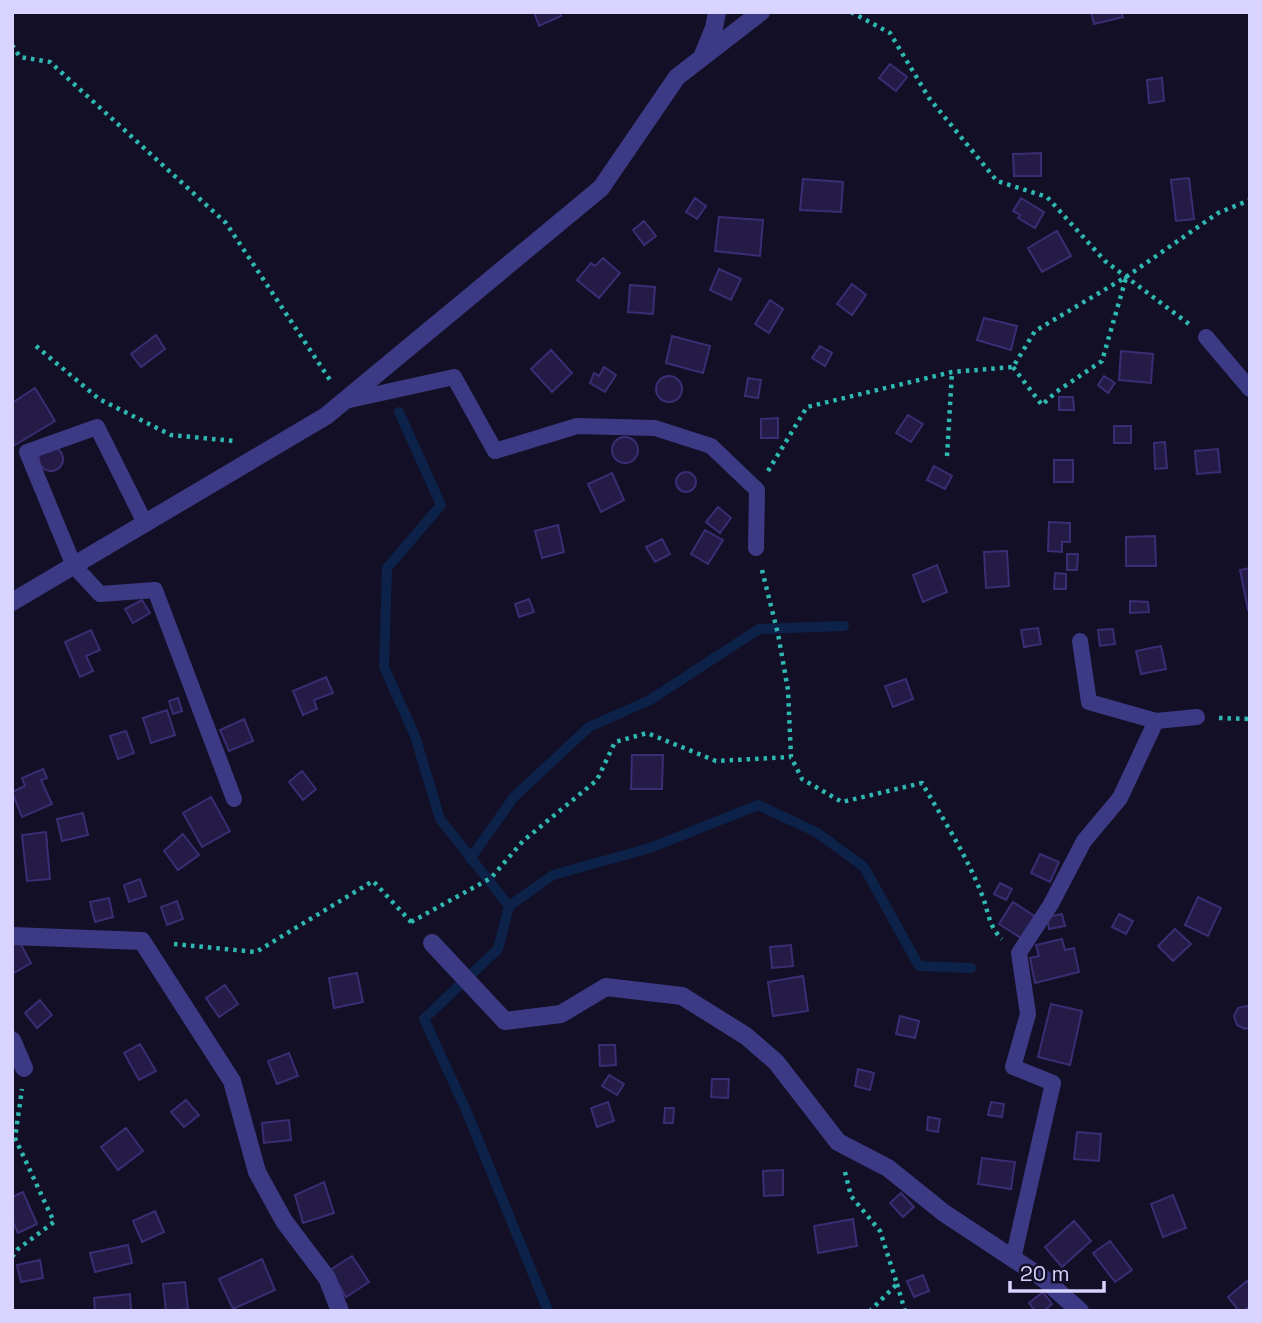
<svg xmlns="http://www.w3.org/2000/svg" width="1262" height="1323" font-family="'Space Grotesk',sans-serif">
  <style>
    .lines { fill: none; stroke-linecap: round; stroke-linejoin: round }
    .stream { stroke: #0c2248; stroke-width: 10 }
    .building { fill: #241b47; stroke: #3b2d73; stroke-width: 2 }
    .path { stroke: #2fb8b0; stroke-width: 4.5; stroke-dasharray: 3.5 5; stroke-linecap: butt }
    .lane { stroke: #3d3a85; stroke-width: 16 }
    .street { stroke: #3d3a85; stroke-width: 18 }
  </style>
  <rect width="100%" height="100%" fill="#130f26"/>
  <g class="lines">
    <path class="stream" d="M399 412 441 505 387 568 384 667 415 736 440 819 509 906 498 949 424 1019 466 1110 548 1311
      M470 859 514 797 589 727 650 700 759 629 844 626
      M509 906 553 875 650 848 758 805 816 832 864 867 919 966 971 968"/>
  </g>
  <path class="building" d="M534 12H560L561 16 539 26Z
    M1091 12H1121L1123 17 1094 24Z
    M890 64 907 77 896 91 879 78Z
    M1162 78 1164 101 1149 103 1147 80Z
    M1041 153V176H1014L1013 154Z
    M1189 178 1194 219 1176 221 1171 180Z
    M803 179 843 182 841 212 800 210Z
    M695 198 706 206 697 219 686 212Z
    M1021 198 1044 212 1035 228 1018 218 1020 215 1013 211Z
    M719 217 763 220 760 256 715 251Z
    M644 221 656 236 644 245 633 230Z
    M1057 231 1071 256 1042 272 1028 248Z
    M603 258 620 273 599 298 577 280 591 263 595 266Z
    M719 269 741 279 731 300 710 290Z
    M852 284 866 295 852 315 837 304Z
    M630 285 655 287 653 314 628 312Z
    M770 300 783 309 769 333 755 324Z
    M984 318 1017 326 1011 350 977 340Z
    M156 335 165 349 141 367 131 354Z
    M672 336 710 346 703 373 666 363Z
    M820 346 832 353 825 366 812 358Z
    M551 350 572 373 552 392 531 369Z
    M1121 351 1153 354 1151 383 1119 380Z
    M604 367 616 375 605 392 590 383 594 373 599 376Z
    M1104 376 1115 383 1108 393 1098 385Z
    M656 389a13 13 0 1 1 26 0a13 13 0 1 1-26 0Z
    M748 378 761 380 758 398 745 396Z
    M35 388 55 421 15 445 12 441V403Z
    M1059 397H1073L1074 410H1059Z
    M908 415 923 424 911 442 896 433Z
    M778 418V438H761V419Z
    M1114 426H1131V443H1114Z
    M612 450a13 13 0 1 1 26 0a13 13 0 1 1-26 0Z
    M1165 442 1167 468 1155 469 1154 443Z
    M39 459a12 12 0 1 1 24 0a12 12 0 1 1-24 0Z
    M1218 449 1220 472 1197 474 1195 451Z
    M1054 460H1073V482H1054Z
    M934 466 952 476 945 489 927 480Z
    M676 482a10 10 0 1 1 20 0a10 10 0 1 1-20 0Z
    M612 473 624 500 601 512 588 484Z
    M718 507 731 518 720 533 706 522Z
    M1049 522 1070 523V542H1062V552L1048 551Z
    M558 525 564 552 542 558 535 531Z
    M705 530 723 540 708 564 691 554Z
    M1155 536 1156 566H1126V537Z
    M662 539 670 554 655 562 646 547Z
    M1007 551 1009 586 986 588 984 552Z
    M1067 554H1078L1077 570H1067Z
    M937 565 947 592 923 602 913 575Z
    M1250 568V610H1248L1240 570Z
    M1055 573 1066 574V589H1054Z
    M529 599 534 612 519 617 515 604Z
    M142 600 150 613 133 623 125 609Z
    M1130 601 1148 602 1149 612 1130 613Z
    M1038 628 1041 644 1024 647 1021 630Z
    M1113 629 1115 644 1100 646 1098 630Z
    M91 630 100 650 86 656 93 671 80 677 65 642Z
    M1161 646 1166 669 1141 674 1136 651Z
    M326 677 333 693 314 700 317 709 303 715 293 691Z
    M906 679 913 699 893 707 885 686Z
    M178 698 182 711 173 714 169 701Z
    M167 710 175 735 151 743 143 718Z
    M244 719 253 741 229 751 220 730Z
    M126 731 134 753 118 759 110 736Z
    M632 755H663L662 789H631Z
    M43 769 47 778 41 780 52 804 22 817 12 792 25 786 22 778Z
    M302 771 316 789 303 800 289 782Z
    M211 797 230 831 202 847 183 813Z
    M83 813 88 835 62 841 57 819Z
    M46 832 50 879 27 881 22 835Z
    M183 834 199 855 178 870 164 851Z
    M1040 854 1059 862 1050 882 1031 873Z
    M140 879 146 896 129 902 124 885Z
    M1000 883 1012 889 1006 900 994 894Z
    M1198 897 1221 908 1208 936 1185 925Z
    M109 898 113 917 95 922 90 902Z
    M177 901 183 919 167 925 161 907Z
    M1013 902 1036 917 1021 938 999 924Z
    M1062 914 1065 926 1049 929 1047 917Z
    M1119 914 1133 921 1126 934 1112 927Z
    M1175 929 1191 944 1173 961 1158 946Z
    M18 939 31 963 12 974V942Z
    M1062 939 1065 950 1074 948 1079 972 1035 983 1030 958 1039 956 1036 945Z
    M791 945 793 966 772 968 770 947Z
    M357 973 363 1002 334 1008 329 978Z
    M803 976 808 1011 773 1016 768 982Z
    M225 985 238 1004 219 1017 206 998Z
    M40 1000 52 1015 37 1028 25 1013Z
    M1051 1004 1082 1011 1070 1065 1038 1057Z
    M1246 1006 1250 1007V1027L1245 1029 1237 1025 1234 1016 1238 1008Z
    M900 1016 919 1021 915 1038 896 1034Z
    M140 1044 156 1071 139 1080 124 1053Z
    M599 1045H615L616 1065 600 1066Z
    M289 1053 298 1076 277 1084 268 1061Z
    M858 1069 874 1073 870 1090 855 1086Z
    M609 1075 624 1084 617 1095 602 1086Z
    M712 1079H729L728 1098 711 1097Z
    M186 1100 199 1115 184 1127 171 1112Z
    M608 1102 614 1121 597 1127 591 1108Z
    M991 1102 1004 1104 1002 1117 988 1115Z
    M665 1108H674L673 1123H664Z
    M928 1117 940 1119 938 1132 927 1130Z
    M289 1120 291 1140 264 1143 262 1123Z
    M126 1128 143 1151 118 1170 101 1147Z
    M1077 1132 1101 1134 1099 1161 1074 1159Z
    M982 1158 1015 1162 1011 1189 978 1184Z
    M783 1170V1195L764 1196 763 1171Z
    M324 1182 334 1213 303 1223 295 1195Z
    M23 1192 37 1224 18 1233 12 1220V1197Z
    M901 1193 914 1207 903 1217 890 1203Z
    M1173 1195 1186 1228 1163 1237 1151 1204Z
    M155 1211 164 1232 142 1242 133 1221Z
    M853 1219 857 1246 818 1253 814 1226Z
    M1074 1221 1091 1241 1062 1267 1045 1247Z
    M1110 1241 1132 1270 1115 1282 1093 1253Z
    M128 1245 132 1263 95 1272 90 1253Z
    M352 1256 369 1282 346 1297 330 1270Z
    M262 1259 275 1290 233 1309 219 1279Z
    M40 1260 43 1278 21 1282 17 1265Z
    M923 1275 929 1291 914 1297 907 1281Z
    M1247 1281 1250 1285V1306L1243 1311H1239L1228 1297Z
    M185 1282 188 1309 166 1311 163 1284Z
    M1043 1292 1052 1304 1044 1311H1035L1029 1303Z
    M130 1294 131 1311H95L94 1298Z"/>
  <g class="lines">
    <path class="path" d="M851 12 890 33 929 98 997 181 1047 197 1105 261 1189 324
      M12 45 20 57 50 62 226 223 332 383
      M36 346 99 399 171 435 234 441
      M1013 367 1042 405 1056 392 1102 361 1126 278
      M947 456 952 372
      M768 471 807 407 952 372 1013 367 1035 331 1126 277 1218 213 1250 200
      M762 570 778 634 788 690 791 757 802 779 842 802 922 783C943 819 967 856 982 895 989 912 988 926 1002 939
      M1219 718 1250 719
      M411 922 491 878 523 841 597 780 615 742 647 733 716 761 791 757
      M174 944 256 952 373 881 413 924
      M845 1172 851 1196 880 1231 897 1284 870 1311
      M12 1257 18 1249 54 1222 15 1138 22 1089
      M897 1284 905 1311"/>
    <path class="lane" d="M1206 337 1250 389
      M345 401 454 377 495 451 577 426 655 428 711 446 757 490 756 548
      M145 523 97 427 27 452 74 566 100 594 155 590 234 799
      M1156 721 1197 717
      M1013 1259 1053 1083 1013 1067 1028 1014 1019 953 1051 904 1084 841 1120 798 1156 721 1089 702 1080 641"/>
    <path class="street" d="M703 55 714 28 717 12
      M12 602 326 416 601 188 677 77 761 12
      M12 936 142 941 232 1081 257 1172 284 1221 327 1278 340 1311
      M432 943 505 1021 561 1014 606 987 682 996 746 1036 776 1062 838 1142 888 1168 944 1213 1044 1279 1080 1311
      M12 1040 24 1068"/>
  </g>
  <rect width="1262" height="1323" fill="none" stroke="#d9d4ff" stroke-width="28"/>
  <path d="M1010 1281v10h94v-10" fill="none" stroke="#d9d4ff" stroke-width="3.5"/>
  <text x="1020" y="1281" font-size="21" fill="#d9d4ff" stroke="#130f26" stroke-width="5" paint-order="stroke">20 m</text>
</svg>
